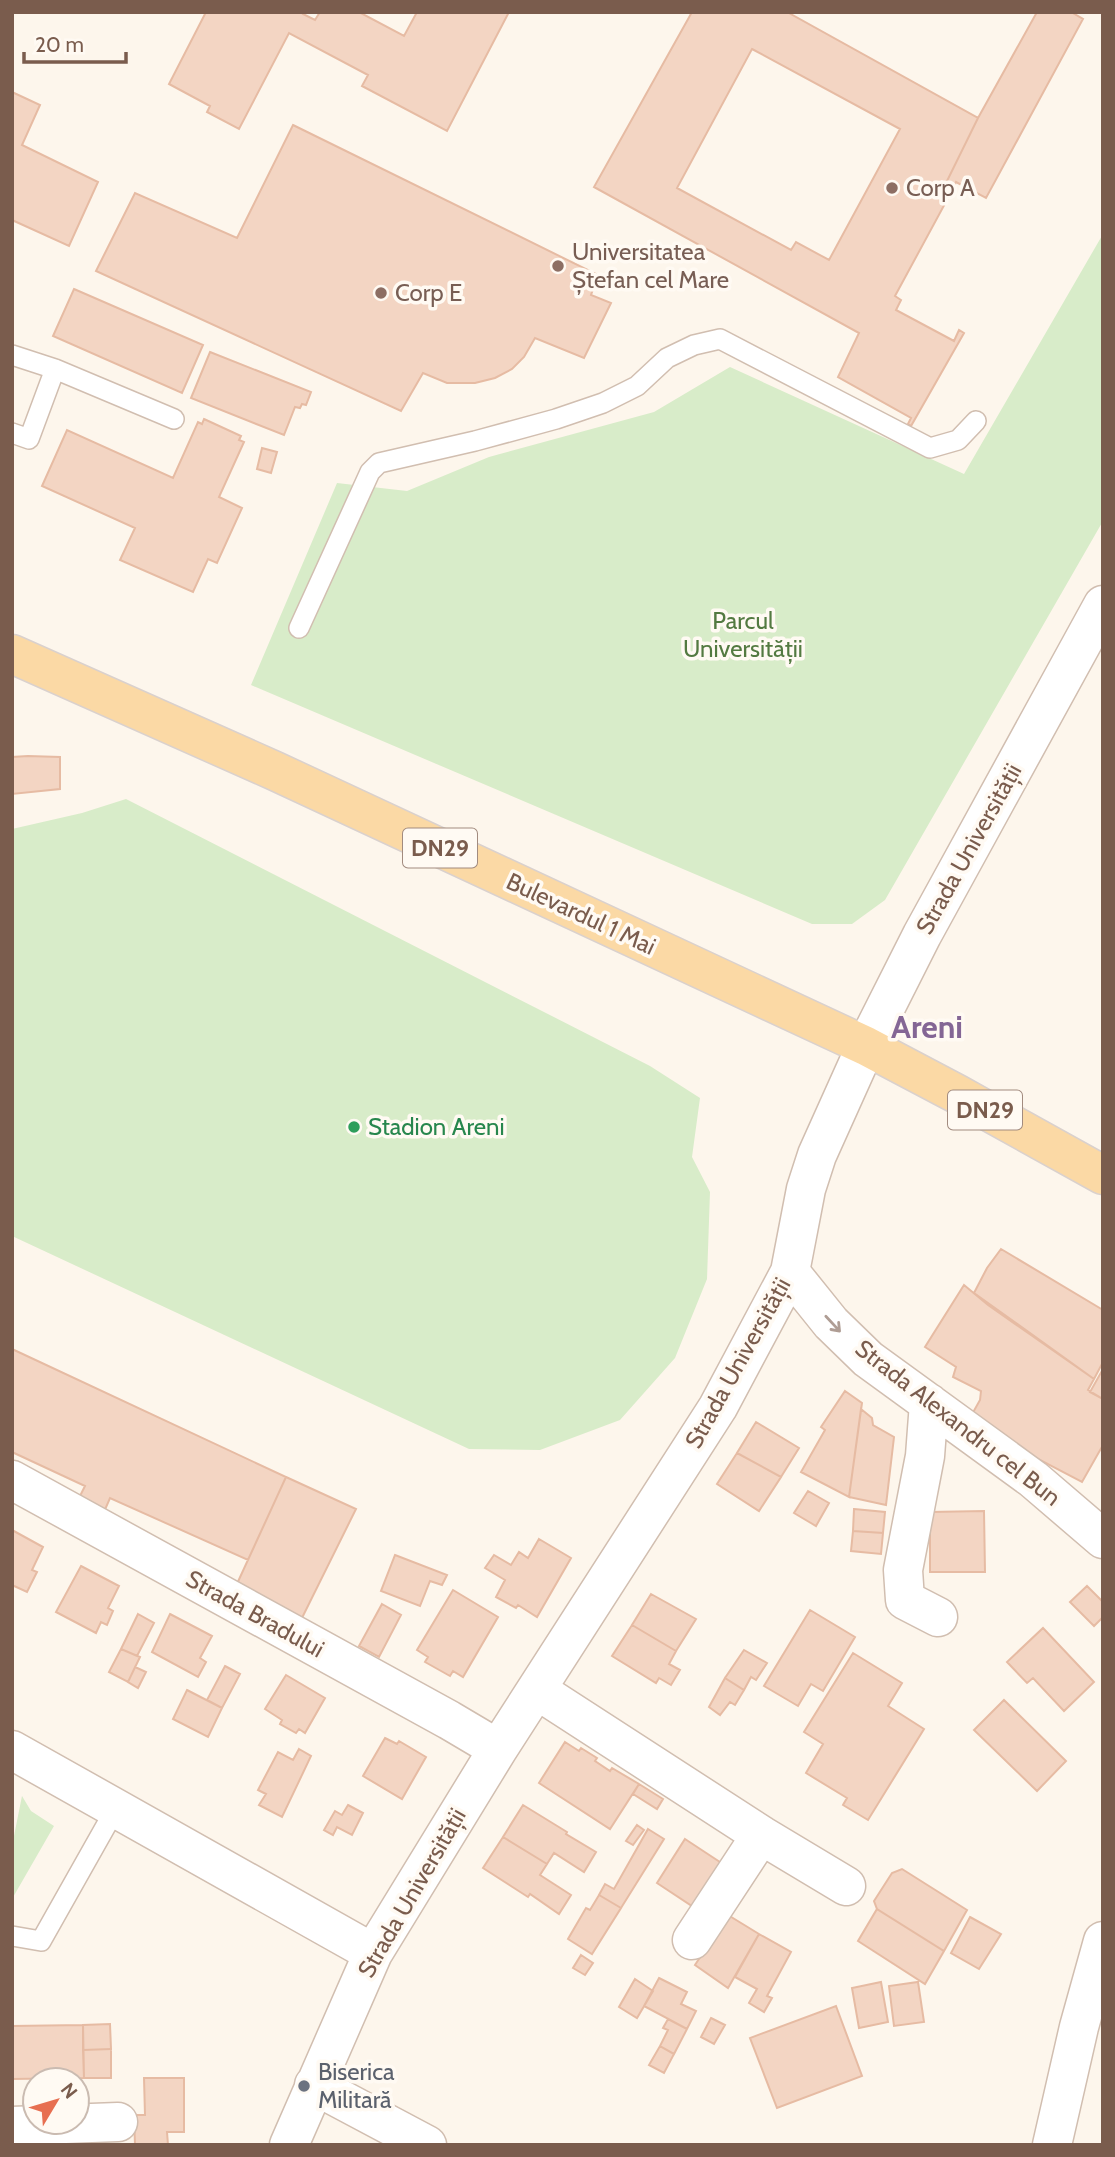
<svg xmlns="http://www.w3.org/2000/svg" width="1115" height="2157" font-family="Cabin,sans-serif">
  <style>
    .green { fill: #d8ecc9 }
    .building { fill: #f3d5c3; stroke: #e6bba3; stroke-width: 2; fill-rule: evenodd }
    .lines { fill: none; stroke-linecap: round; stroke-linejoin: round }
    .service-casing { stroke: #d1beb0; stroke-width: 22 }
    .minor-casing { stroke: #d1beb0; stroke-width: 41 }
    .tertiary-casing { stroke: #d1beb0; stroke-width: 41 }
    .primary-casing { stroke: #dad1cd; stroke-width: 41 }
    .service { stroke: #fff; stroke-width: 19 }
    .minor { stroke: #fff; stroke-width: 38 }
    .tertiary { stroke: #fff; stroke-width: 38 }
    .primary { stroke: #fbd9a5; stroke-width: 38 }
    .oneway { stroke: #af9d94 }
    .education-dot { fill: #8d6e63; stroke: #fffaf3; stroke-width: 2.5 }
    .leisure-dot { fill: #2e9e5b; stroke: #fffaf3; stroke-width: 2.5 }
    .worship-dot { fill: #6b7280; stroke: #fffaf3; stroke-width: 2.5 }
    .labels { text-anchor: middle; stroke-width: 7; stroke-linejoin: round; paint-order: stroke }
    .shield { fill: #fffaf3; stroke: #a28b7f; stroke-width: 2 }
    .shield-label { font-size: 23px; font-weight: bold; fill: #7a5c4d }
    .education-label { font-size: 24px; fill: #785e54; stroke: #fffaf3; text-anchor: start }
    .park-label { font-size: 24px; fill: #537a41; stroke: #fffaf3 }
    .street-label { font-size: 24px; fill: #7a5c4d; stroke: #fffaf3 }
    .leisure-label { font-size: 24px; fill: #27864d; stroke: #fffaf3; text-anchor: start }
    .worship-label { font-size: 24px; fill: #5b616d; stroke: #fffaf3; text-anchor: start }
    .district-label { font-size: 32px; font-weight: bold; fill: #846695; stroke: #fffaf3 }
  </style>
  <rect width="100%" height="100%" fill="#fdf6ec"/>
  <path class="green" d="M1103 234V521L885 900 852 924H812L251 685 337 483 407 491 489 457 654 412 730 367 964 474Z
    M126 799 650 1066 700 1098 692 1157 710 1192 707 1279 675 1358 620 1420 540 1450 469 1449 12 1236V829L82 813Z
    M22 1796 31 1811 54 1826 12 1899V1846Z"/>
  <path class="building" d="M206 12H304L303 14 315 20 320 12H359L404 36 417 12H509L447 131 362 86 368 75 289 33 239 129 207 112 210 106 169 84Z
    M692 12H787L978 118 946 183 954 187 895 296 901 300 896 310 954 341 959 330 964 333 911 426 908 424 911 418 838 377 859 333 594 187ZM752 49 900 129 829 260 796 242 791 250 677 188Z
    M1037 12H1071L1083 19 986 198 956 182 954 187 946 183 978 118Z
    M12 92 40 105 22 145 98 182 69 246 12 220Z
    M293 125 598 275 591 295 611 303 584 358 535 338 524 357 512 369 495 378 475 383H447L423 373 401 411 96 271 135 193 237 238Z
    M74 289 203 345 182 393 53 336Z
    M210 352 311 392 306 405 302 404 300 408 295 407 284 435 191 398Z
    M204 419 241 436 239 440 244 442 219 497 242 508 217 563 208 559 193 592 120 560 135 528 42 486 67 430 173 478 198 422 202 424Z
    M262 448 277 452 271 473 257 469Z
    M28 756 60 757V789L12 794V757Z
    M1001 1249 1103 1310V1362L1094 1379 974 1293 987 1268Z
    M964 1285 988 1305 1094 1379 1088 1390 1103 1399V1445L1082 1482 1000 1439 966 1425 980 1400 981 1391 953 1377 956 1367 925 1347Z
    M12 1349 286 1477 248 1560 110 1498 104 1512 78 1500 85 1486 12 1452Z
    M1103 1369V1399L1090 1392Z
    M845 1391 862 1403 849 1497 801 1472 825 1430 821 1427Z
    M861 1409 872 1418 873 1425 894 1437 886 1505 849 1497Z
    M756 1422 799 1448 781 1477 737 1453Z
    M737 1453 781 1477 759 1511 717 1484Z
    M286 1477 356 1509 297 1628 236 1586Z
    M808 1491 829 1503 816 1526 794 1513Z
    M854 1509 885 1512 883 1533 853 1531Z
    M984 1511 985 1572H930V1512Z
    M12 1530 43 1547 32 1570 37 1572 27 1592 12 1585Z
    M853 1531 883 1533 881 1554 851 1551Z
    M539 1539 571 1558 537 1617 518 1605 516 1608 496 1597 505 1580 485 1568 494 1555 511 1565 519 1552 528 1558Z
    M395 1555 447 1575 442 1585 430 1581 420 1606 381 1591Z
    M81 1566 119 1586 108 1608 113 1611 107 1625 101 1622 96 1633 56 1612Z
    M1087 1586 1103 1602V1617L1094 1626 1070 1602Z
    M453 1590 498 1617 463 1677 453 1671 450 1676 425 1662 428 1657 417 1650Z
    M651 1594 696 1619 676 1651 632 1625Z
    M382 1604 401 1615 379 1657 359 1646Z
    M810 1610 855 1637 823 1691 811 1684 798 1706 764 1686Z
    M138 1614 154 1623 137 1656 121 1649Z
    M170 1614 212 1636 200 1658 206 1662 198 1677 152 1652Z
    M632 1625 676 1651 669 1664 680 1670 671 1685 659 1678 656 1683 612 1656Z
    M1043 1628 1094 1682 1064 1711 1033 1678 1027 1683 1007 1662Z
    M121 1649 140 1657 128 1682 109 1672Z
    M744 1650 767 1663 756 1680 751 1677 744 1690 725 1678Z
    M853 1653 902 1683 888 1706 924 1729 868 1820 843 1805 847 1798 806 1773 823 1744 804 1732Z
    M225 1666 240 1674 222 1708 207 1700Z
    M135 1667 146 1672 138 1688 128 1682Z
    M286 1675 325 1698 305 1733 299 1729 296 1733 280 1724 282 1720 265 1709Z
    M725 1678 744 1690 735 1705 730 1702 720 1715 709 1707Z
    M187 1690 222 1708 208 1737 173 1719Z
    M1004 1700 1066 1761 1037 1791 974 1730Z
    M385 1738 397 1744 399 1741 426 1757 402 1799 363 1776Z
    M565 1742 579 1751 581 1748 597 1758 595 1761 610 1771 612 1768 639 1784 610 1829 539 1783Z
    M299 1749 311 1756 282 1817 259 1805 266 1794 258 1790 278 1752 293 1760Z
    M639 1784 663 1799 657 1809 633 1794Z
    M348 1805 363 1813 352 1835 337 1827 333 1835 324 1830 335 1811 342 1815Z
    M523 1805 567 1832 566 1834 596 1852 584 1872 554 1853 547 1864 503 1837Z
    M637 1825 644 1830 633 1845 626 1841Z
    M648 1829 664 1839 621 1908 599 1895 605 1884 614 1889Z
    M503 1837 547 1864 540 1875 571 1895 559 1914 530 1894 528 1897 483 1868Z
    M685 1839 729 1868 701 1912 657 1883Z
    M902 1869 967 1910 944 1951 877 1909 874 1901 892 1873Z
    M599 1895 621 1908 592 1954 568 1939 586 1908 590 1910Z
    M877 1909 944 1951 925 1984 858 1941Z
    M728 1915 759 1934 728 1988 695 1965Z
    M970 1917 1001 1934 979 1969 951 1953Z
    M759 1934 791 1952 767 1996 772 1998 764 2012 749 2003 757 1989 735 1977Z
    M581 1955 593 1963 585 1975 573 1968Z
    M659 1978 687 1992 681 2004 696 2011 687 2029 644 2006Z
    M635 1979 653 1991 637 2018 619 2007Z
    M881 1982 888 2022 859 2028 852 1988Z
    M918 1982 924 2022 894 2026 889 1986Z
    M836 2006 862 2076 777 2108 750 2038Z
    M711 2018 725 2025 714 2044 701 2037Z
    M668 2019 687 2029 674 2054 660 2046 668 2030 663 2028Z
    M110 2024 111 2049 83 2050V2025Z
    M83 2025 84 2078 12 2079V2026Z
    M660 2046 674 2054 664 2073 649 2065Z
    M111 2049V2078H84L83 2050Z
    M144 2078H184V2132H167L168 2145H135L134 2115H145Z"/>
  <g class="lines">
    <defs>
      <path id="service" d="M12 355 55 369 174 419
        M12 433 29 439 55 369
        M299 628 370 472 379 463 475 441 556 419 603 403 637 386 667 358 694 345 720 339 930 448 958 440 976 421
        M12 1936 41 1941 116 1808"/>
      <path id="minor" d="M790 1272 831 1323 868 1359 1033 1479 1103 1539
        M929 1403 925 1456 903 1570 905 1600 938 1617
        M12 1480 449 1720 498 1749
        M537 1690 761 1835 846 1886
        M12 1750 373 1953
        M692 1940 761 1835
        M314 2085 427 2145
        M12 2126 118 2122
        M289 2145 373 1953 498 1749 718 1407 790 1272 806 1189 817 1155 866 1046
        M1052 2145 1079 2027 1103 1941"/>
      <path id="tertiary" d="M866 1046 922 935 1103 605"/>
      <path id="primary" d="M12 654 275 771 866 1046 957 1094 1103 1175"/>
    </defs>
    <use href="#service" class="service-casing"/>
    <use href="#minor" class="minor-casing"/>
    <use href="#tertiary" class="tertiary-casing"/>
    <use href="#primary" class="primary-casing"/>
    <use href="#service" class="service"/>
    <use href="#minor" class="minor"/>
    <use href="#tertiary" class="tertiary"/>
    <use href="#primary" class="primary"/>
  </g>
  <defs><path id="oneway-shaft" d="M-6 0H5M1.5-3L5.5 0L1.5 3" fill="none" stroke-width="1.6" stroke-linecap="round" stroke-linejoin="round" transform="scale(1.75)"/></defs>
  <use class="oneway" href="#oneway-shaft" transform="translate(833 1324) rotate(47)"/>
  <g class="education-dot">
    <circle cx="892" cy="188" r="7"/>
    <circle cx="558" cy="266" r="7"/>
    <circle cx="381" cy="293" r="7"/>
  </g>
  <circle class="leisure-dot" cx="354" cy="1127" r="7"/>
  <circle class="worship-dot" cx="304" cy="2086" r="7"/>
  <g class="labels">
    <g class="shield">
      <rect x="403" y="828.5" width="74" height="39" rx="5"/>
      <rect x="948" y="1090.5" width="74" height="39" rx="5"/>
    </g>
    <g class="shield-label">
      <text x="440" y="856">DN29</text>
      <text x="985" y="1118">DN29</text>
    </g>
    <g class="education-label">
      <text x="906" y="196">Corp A</text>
      <text x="572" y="260">Universitatea<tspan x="572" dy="28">Ștefan cel Mare</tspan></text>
      <text x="395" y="301">Corp E</text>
    </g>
    <g class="park-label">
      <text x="743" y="629">Parcul<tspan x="743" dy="28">Universității</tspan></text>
    </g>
    <g class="street-label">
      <text transform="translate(969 849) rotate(-61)" y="8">Strada Universității</text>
      <text transform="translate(581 914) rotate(25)" y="8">Bulevardul 1 Mai</text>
      <text transform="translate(738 1363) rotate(-61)" y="8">Strada Universității</text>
      <text transform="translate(958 1423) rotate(38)" y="8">Strada Alexandru cel Bun</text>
      <text transform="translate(255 1614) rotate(29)" y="8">Strada Bradului</text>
      <text transform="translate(412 1893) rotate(-60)" y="8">Strada Universității</text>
    </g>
    <g class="leisure-label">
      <text x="368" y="1135">Stadion Areni</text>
    </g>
    <g class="worship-label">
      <text x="318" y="2080">Biserica<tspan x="318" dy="28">Militară</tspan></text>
    </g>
    <g class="district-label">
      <text x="927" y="1038">Areni</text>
    </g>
  </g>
  <rect width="1115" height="2157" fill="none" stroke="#7a5c4d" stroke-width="28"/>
  <g transform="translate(56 2101) rotate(52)"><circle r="33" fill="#fffaf3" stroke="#cabbb1" stroke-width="2"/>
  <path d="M0-5L12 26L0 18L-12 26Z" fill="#e76f51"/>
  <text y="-10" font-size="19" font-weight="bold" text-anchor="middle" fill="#7a5c4d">N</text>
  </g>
  <path d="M24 52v10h102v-10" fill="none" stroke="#7a5c4d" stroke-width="3.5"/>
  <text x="35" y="52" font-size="21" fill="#7a5c4d" stroke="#fffaf3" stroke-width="5" paint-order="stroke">20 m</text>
</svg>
